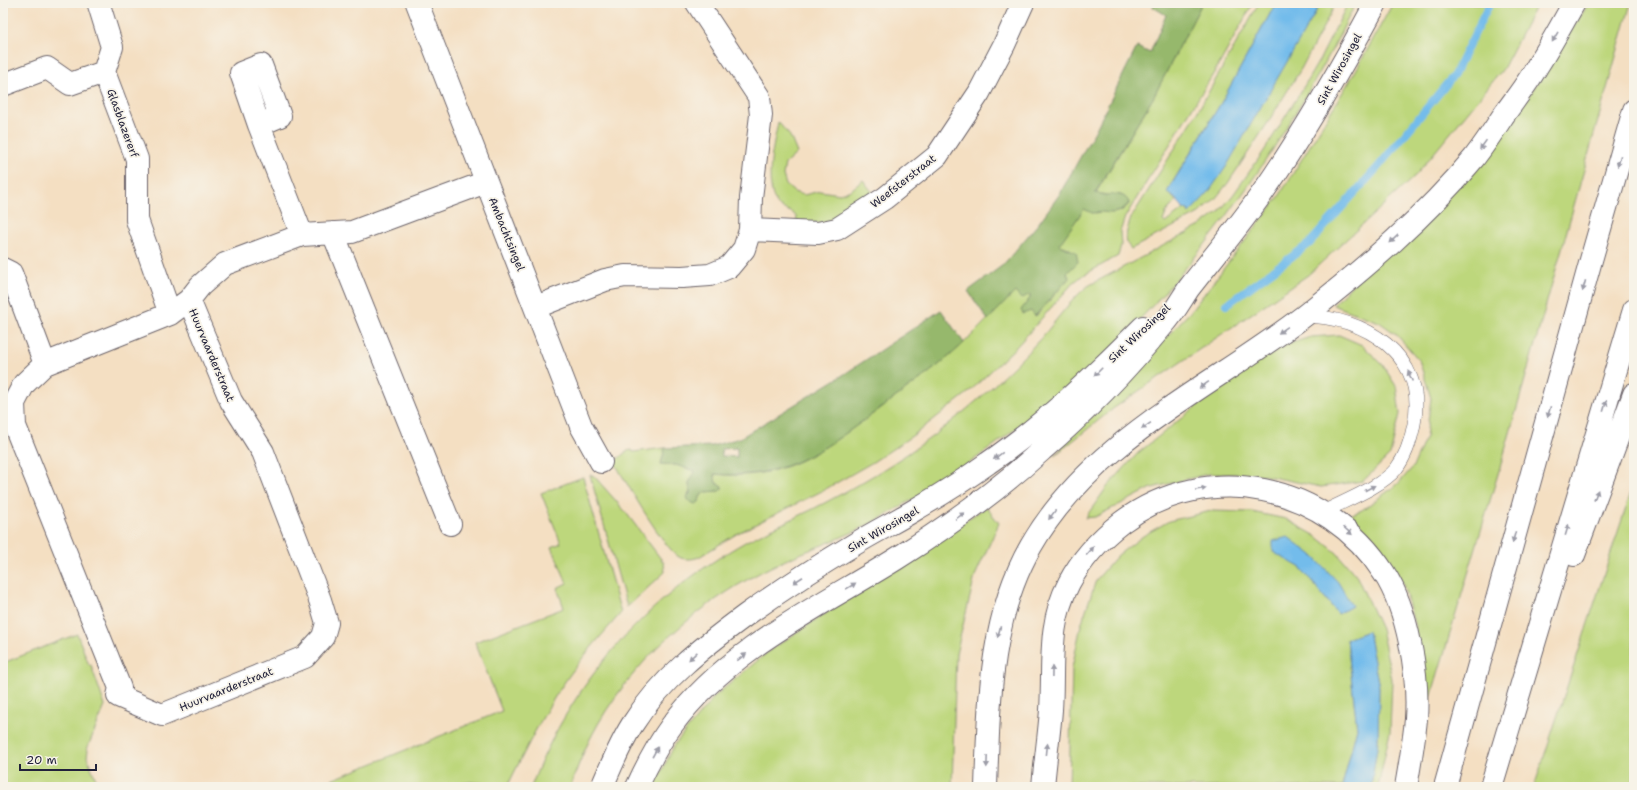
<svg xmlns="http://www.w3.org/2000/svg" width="1637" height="790" font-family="'Shantell Sans',sans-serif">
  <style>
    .green { fill: #bdd77c; stroke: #707c5c; fill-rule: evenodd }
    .forest { fill: #96b86c; stroke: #5c6d54; fill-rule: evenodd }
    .water { fill: #73bceb; stroke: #4a6f93 }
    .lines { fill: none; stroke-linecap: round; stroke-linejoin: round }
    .stream { stroke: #73bceb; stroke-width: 8 }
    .lane-casing { stroke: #6c646a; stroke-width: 14 }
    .street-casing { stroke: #6c646a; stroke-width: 24 }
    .secondary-casing { stroke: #6c646a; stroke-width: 24 }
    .highway-casing { stroke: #6c646a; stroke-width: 24 }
    .lane { stroke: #fff; stroke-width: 13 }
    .street { stroke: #fff; stroke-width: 22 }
    .secondary { stroke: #fff; stroke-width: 22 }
    .highway { stroke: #fff; stroke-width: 22 }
    .oneway { fill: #9c9ca7 }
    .labels { text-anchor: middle; stroke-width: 3.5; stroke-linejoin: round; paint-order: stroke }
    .street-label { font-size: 11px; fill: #22223b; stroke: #f7f3e8 }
  </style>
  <rect width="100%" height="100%" fill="#f7f3e8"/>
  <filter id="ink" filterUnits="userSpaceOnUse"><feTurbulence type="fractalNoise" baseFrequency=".025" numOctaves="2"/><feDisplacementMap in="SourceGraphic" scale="8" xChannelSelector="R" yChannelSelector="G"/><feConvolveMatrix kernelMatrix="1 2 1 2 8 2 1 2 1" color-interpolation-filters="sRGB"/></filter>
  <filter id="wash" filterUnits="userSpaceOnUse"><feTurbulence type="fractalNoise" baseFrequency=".012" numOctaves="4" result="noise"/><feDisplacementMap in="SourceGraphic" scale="16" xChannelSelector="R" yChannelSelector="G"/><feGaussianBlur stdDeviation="0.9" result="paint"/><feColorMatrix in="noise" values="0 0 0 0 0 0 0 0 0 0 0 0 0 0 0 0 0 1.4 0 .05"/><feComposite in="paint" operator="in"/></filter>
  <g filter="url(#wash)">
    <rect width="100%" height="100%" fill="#f4dfc2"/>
    <path class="green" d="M1202 3H1253L1220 63 1125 217 1120 232 1121 245 1118 256 1082 276 1073 283 1018 345 969 392 915 434 873 462 824 490 738 533 699 557C694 559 687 560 681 558 666 553 624 478 614 462L627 451 632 450 633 452 665 448 661 464 676 465 695 471 689 483 690 493 688 494 692 502 696 503 704 492 719 491 721 485 716 483 714 474C783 482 821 451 874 413 902 392 931 373 956 350 977 332 994 311 1015 292L1030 294 1031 311 1036 316 1069 278 1067 273 1078 262 1069 248 1058 245 1084 209 1096 213C1108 207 1115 220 1129 204V202L1121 195 1116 194 1106 195 1102 194H1095L1153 98Z
      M1259 3H1276L1221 103 1169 188 1168 192 1176 201 1167 211 1163 221 1165 223 1184 209H1187L1189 213 1313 17 1320 3H1336L1301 69 1265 127 1228 183 1215 199 1199 213 1131 249C1122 240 1128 228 1131 218L1194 118Z
      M1348 3H1356C1341 32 1327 61 1310 89 1262 171 1207 249 1141 318 1117 343 1093 368 1066 389 1014 431 962 472 903 505 889 514 874 522 858 530 832 542 805 551 779 563 701 600 629 662 590 739 582 755 576 771 570 787H531C571 681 649 596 747 541 768 530 791 520 813 509 856 487 898 462 937 433 975 404 1010 372 1042 337 1057 320 1070 300 1088 286L1200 226 1218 213 1233 195 1264 151 1303 88 1321 57Z
      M1393 3H1537L1503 69 1416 175 1308 275 1114 408 1054 456 1191 311 1278 198 1355 72Z
      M1589 3H1631L1504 454 1424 720 1415 627 1402 581 1377 542 1350 515 1362 510 1398 484 1413 467 1426 437 1431 398 1419 360 1396 334 1379 322 1333 305 1517 114Z
      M778 122 790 136 797 153 785 164 783 175 786 185 794 192 804 195 820 191 840 194 851 190 863 180 873 193 837 217 824 223H796L797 218C792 209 782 211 777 204 763 183 774 145 778 122Z
      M1339 335 1362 345 1382 364 1396 386 1400 414 1390 455 1363 481 1321 487 1257 474H1208L1152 488 1095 517 1085 518 1107 487 1138 453 1194 408 1244 371 1285 345 1311 337Z
      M590 475 594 476 624 510 664 563 665 572 627 607Z
      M583 477 621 613C601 636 581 658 564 683 542 715 525 751 508 785L470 782 442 787H314L502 711 475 642 564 608 557 588 567 583 552 547 561 543 541 493Z
      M1634 483V787H1534Z
      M986 507 999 523 975 576 956 654 952 787H654L675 744 715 696 769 651Z
      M1211 511 1252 512 1286 519 1316 536 1337 553 1357 577 1381 629 1392 679 1390 732 1378 787H1371L1378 741 1379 687 1368 631 1347 639 1357 728 1342 787H1069L1072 668 1081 625 1096 580 1118 555 1143 536 1169 521ZM1301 568 1352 606 1338 614Z
      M77 634 89 665H91L105 706 87 749 88 750 87 757 99 787H3V663Z"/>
    <path class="forest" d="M1154 3H1202L1153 98 1095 193C1099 193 1104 196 1107 195 1115 194 1126 193 1129 203L1121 211 1112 213 1101 212 1092 213 1084 209 1059 245 1076 252 1078 262 1067 273 1069 278 1035 316 1031 311 1023 314 1021 310 1030 298V294L1021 299 1015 292 988 320 968 291 1003 265 1038 224 1059 195 1095 131 1137 47 1150 53 1166 15 1153 7Z
      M941 310 964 343C940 366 912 385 885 405 828 446 789 481 714 474L716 483 719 485 722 486V489L719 491 704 492 700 497 699 502 695 504 689 501 687 497 690 493 689 483 695 471 676 465 661 464 665 448 712 446 740 438 843 375ZM721 449 737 448V457L722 456Z"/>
    <path class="water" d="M1276 3H1320L1313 17 1226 167 1208 193 1189 213 1188 210 1184 209C1181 204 1172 195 1167 192L1221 103Z
      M1288 537 1312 555 1338 582 1352 606 1338 614 1301 568 1273 552V541Z
      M1368 631 1379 687 1378 741 1371 787H1342L1357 728 1347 639Z"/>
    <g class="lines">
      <path class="stream" d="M1226 305 1309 244 1378 167 1454 75 1490 3"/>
    </g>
  </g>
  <g filter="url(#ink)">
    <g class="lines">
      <defs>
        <path id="lane" d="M1303 316C1364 316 1428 355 1414 424 1411 440 1406 456 1396 469 1381 487 1344 501 1323 512"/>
        <path id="street" d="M100 3 99 5 112 47 104 72 137 159V220L170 314
          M417 3 581 426 601 462
          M3 85 47 68 70 84 104 72
          M259 125 280 116 261 65 241 73 259 125 302 235
          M750 230 818 233 837 229 885 198 937 156 979 93 1004 45 1023 3
          M333 233 450 524
          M3 269 11 273 45 364
          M189 300 231 401 263 452 320 600 327 623 323 637 305 657 162 715 118 696 120 688 15 426 14 403 24 384 45 364 170 314 189 300 200 286 225 264 302 235 352 232 486 182
          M536 307 605 280 625 276 682 277 710 275 729 267 744 249 750 230 751 198 761 115 759 97 697 3"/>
        <path id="secondary" d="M602 787C611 766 620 744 632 725 660 680 704 646 746 615 781 590 818 566 855 544 876 531 897 521 918 508 942 494 966 479 988 463 1045 424 1095 375 1143 327
          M637 787C647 765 658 744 672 725 728 649 819 607 896 559 947 527 997 491 1042 450 1086 412 1127 369 1164 324 1174 313 1181 300 1189 288 1214 256 1240 225 1263 192 1305 132 1341 68 1376 3"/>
        <path id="highway" d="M1574 555 1634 394
          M986 787C989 706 989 619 1031 546 1092 440 1210 388 1304 316 1364 269 1425 217 1474 158 1484 145 1494 130 1503 116 1515 99 1528 83 1538 65 1551 45 1562 24 1574 3
          M1043 787C1045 762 1049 736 1051 710 1054 665 1047 625 1069 583 1082 558 1100 539 1122 522 1208 458 1327 484 1384 573 1408 610 1419 675 1416 719 1414 741 1410 764 1406 787
          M1445 787 1591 260 1634 110
          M1491 787 1634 310"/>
      </defs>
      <use href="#lane" class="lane-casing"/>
      <use href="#street" class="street-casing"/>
      <use href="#secondary" class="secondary-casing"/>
      <use href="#highway" class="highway-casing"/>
      <use href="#lane" class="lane"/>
      <use href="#street" class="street"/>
      <use href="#secondary" class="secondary"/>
      <use href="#highway" class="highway"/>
    </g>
    <defs><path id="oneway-solid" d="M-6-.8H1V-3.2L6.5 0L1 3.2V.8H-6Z"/></defs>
    <g class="oneway">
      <use href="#oneway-solid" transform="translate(1555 37) rotate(120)"/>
      <use href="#oneway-solid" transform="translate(1483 145) rotate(125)"/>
      <use href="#oneway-solid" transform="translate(1619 161) rotate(106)"/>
      <use href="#oneway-solid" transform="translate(1394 239) rotate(136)"/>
      <use href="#oneway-solid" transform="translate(1584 286) rotate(105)"/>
      <use href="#oneway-solid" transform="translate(1283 330) rotate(145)"/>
      <use href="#oneway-solid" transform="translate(1098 372) rotate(135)"/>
      <use href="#oneway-solid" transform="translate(1410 376) rotate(-113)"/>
      <use href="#oneway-solid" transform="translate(1204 385) rotate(145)"/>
      <use href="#oneway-solid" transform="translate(1605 406) rotate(-73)"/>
      <use href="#oneway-solid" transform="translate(1549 412) rotate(105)"/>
      <use href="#oneway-solid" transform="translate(1146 426) rotate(145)"/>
      <use href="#oneway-solid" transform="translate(998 456) rotate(143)"/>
      <use href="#oneway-solid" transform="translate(1370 488) rotate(-28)"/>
      <use href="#oneway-solid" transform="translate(1201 489) rotate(-9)"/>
      <use href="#oneway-solid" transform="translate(1596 495) rotate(-70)"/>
      <use href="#oneway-solid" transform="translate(1052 515) rotate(126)"/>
      <use href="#oneway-solid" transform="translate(960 516) rotate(-35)"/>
      <use href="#oneway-solid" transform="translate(1567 530) rotate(-73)"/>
      <use href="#oneway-solid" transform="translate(1348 531) rotate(42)"/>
      <use href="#oneway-solid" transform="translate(1514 537) rotate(105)"/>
      <use href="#oneway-solid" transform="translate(1090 551) rotate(-50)"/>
      <use href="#oneway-solid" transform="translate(798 580) rotate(147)"/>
      <use href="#oneway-solid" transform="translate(851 586) rotate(-32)"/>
      <use href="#oneway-solid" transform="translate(999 632) rotate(105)"/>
      <use href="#oneway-solid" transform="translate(693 656) rotate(137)"/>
      <use href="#oneway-solid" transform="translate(742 657) rotate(-37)"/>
      <use href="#oneway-solid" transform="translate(1052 672) rotate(-89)"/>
      <use href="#oneway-solid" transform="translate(1047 749) rotate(-84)"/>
      <use href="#oneway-solid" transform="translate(655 752) rotate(-61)"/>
      <use href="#oneway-solid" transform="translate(987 762) rotate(92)"/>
    </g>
  </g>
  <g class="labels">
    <g class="street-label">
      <text transform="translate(1339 69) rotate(-61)" y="4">Sint Wirosingel</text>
      <text transform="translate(123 123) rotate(70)" y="4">Glasblazererf</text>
      <text transform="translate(903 181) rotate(-38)" y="4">Weefsterstraat</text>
      <text transform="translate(507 234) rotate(68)" y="4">Ambachtsingel</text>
      <text transform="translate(1139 333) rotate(-43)" y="4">Sint Wirosingel</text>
      <text transform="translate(212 355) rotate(67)" y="4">Huurvaarderstraat</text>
      <text transform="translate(883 529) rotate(-30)" y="4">Sint Wirosingel</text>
      <text transform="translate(226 689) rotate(-22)" y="4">Huurvaarderstraat</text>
    </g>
  </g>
  <rect width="1637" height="790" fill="none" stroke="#f7f3e8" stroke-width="16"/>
  <path d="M20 764v6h76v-6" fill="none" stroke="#22223b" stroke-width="2"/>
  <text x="26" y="764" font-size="12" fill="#22223b" stroke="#f7f3e8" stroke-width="3" paint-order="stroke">20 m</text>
</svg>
